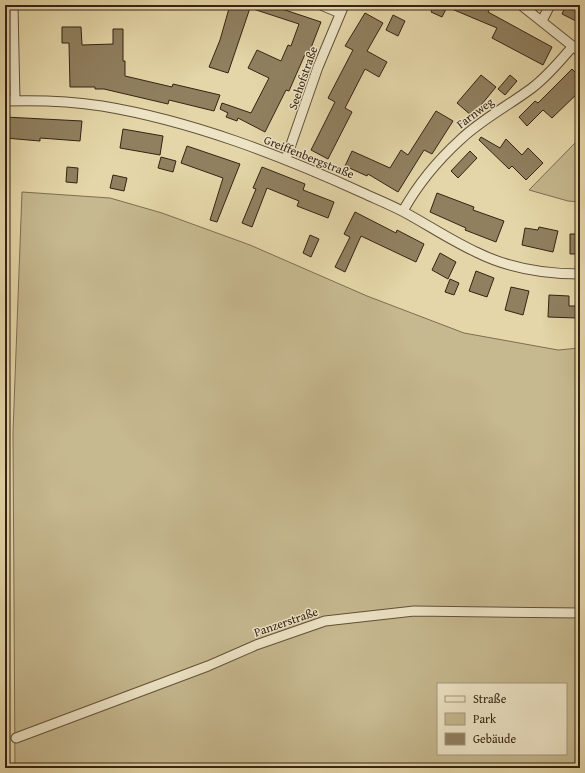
<svg xmlns="http://www.w3.org/2000/svg" width="585" height="773" font-family="'Gentium Book Plus',serif">
  <style>
    .green { fill: #c6b88f; stroke: #7e6e51; fill-rule: evenodd }
    .building { fill: #908060; stroke: #352313 }
    .lines { fill: none; stroke-linecap: round; stroke-linejoin: round }
    .minor-casing { stroke: #615038; stroke-width: 11 }
    .minor { stroke: #ede4c6; stroke-width: 9 }
    .labels { text-anchor: middle; stroke-width: 3; stroke-linejoin: round; paint-order: stroke }
    .street-label { font-size: 12px; fill: #352313; stroke: #ede4c6 }
  </style>
  <rect width="100%" height="100%" fill="#e4d6a8"/>
  <filter id="stains"><feTurbulence type="fractalNoise" baseFrequency=".005" numOctaves="4"/><feColorMatrix values="0 0 0 0 .2 0 0 0 0 .09 0 0 0 0 .02 0 0 0 .5 -.17"/></filter>
  <radialGradient id="worn" r=".72"><stop offset=".6" stop-color="#630" stop-opacity="0"/><stop offset="1" stop-color="#630" stop-opacity=".3"/></radialGradient>
  <path class="green" d="M575 143 580 147V202L568 201 529 190Z
    M22 192 110 198 162 213 250 245 367 296 464 333 558 350 580 348V768H15L13 432ZM438 684H566V754H438Z"/>
  <path class="building" d="M230 5H283L282 9 321 22 309 53 306 52 289 91 286 90 265 132 238 118 237 121 226 117 228 113 220 109 222 103 251 113 269 78 248 68 257 50 281 61 288 45 291 46 299 24 250 8 228 73 209 67 220 40Z
    M434 5H492L488 12 552 47 543 65 492 38 497 28 447 7 442 17 431 12Z
    M566 5H580V23L562 14Z
    M365 13 383 23 367 51 387 62 379 77 365 69 345 108 352 112 328 159 311 150 335 102 328 98 353 50 345 46Z
    M393 15 405 21 398 36 386 30Z
    M62 27H81L82 45 113 44V29H123V61H125V76L172 87 173 84 220 95 214 111 169 100 168 104 104 89H95V87H70L69 43H62Z
    M572 69 580 77V91L552 118 543 110 527 126 519 117 535 101 538 103Z
    M481 75 496 87 472 116 457 103Z
    M510 75 517 81 505 95 498 89Z
    M436 111 453 121 432 154 424 150 398 192 368 174 367 176 345 166 352 151 390 168 401 150 408 155Z
    M5 117 82 121 80 141 40 138V141L5 138Z
    M123 129 163 136 160 155 120 148Z
    M481 137 500 148 506 139 522 155 528 148 543 163 526 180 512 166 509 169 479 140Z
    M187 146 240 164 217 222 210 220 223 178 181 163Z
    M470 151 477 158 458 178 451 171Z
    M161 157 176 161 173 172 158 168Z
    M67 167 78 168 77 183 66 182Z
    M262 167 305 184 303 190 334 202 328 218 297 206 299 201 267 188 252 227 242 223 256 189 253 188Z
    M113 175 127 178 124 191 110 188Z
    M437 193 474 207 473 210 504 221 496 242 465 230 466 228 430 212Z
    M355 212 396 233 397 230 424 244 416 262 361 236 345 272 335 267 350 237 344 234Z
    M539 227 558 231 553 252 522 245 525 228 538 230Z
    M570 234H580V254H570Z
    M310 235 319 239 311 257 303 253Z
    M440 253 456 262 448 279 432 270Z
    M476 271 494 278 487 297 469 291Z
    M450 279 459 283 454 295 445 292Z
    M511 287 529 291 523 315 505 310Z
    M549 295 569 296V306H577L576 318 548 317Z"/>
  <g class="lines">
    <defs>
      <path id="minor" d="M13 5 15 101
        M321 5 340 13
        M521 5 580 52
        M542 21 550 5
        M5 101C37 100 70 101 102 106 192 121 280 155 363 193 376 199 391 205 404 212 428 225 452 241 476 252 508 268 545 274 580 274
        M286 159 318 67 344 5
        M403 211C418 184 437 161 460 140 482 119 508 106 532 88 548 76 560 61 573 46
        M16 738 208 666 256 645 325 621 414 611 580 613"/>
    </defs>
    <use href="#minor" class="minor-casing"/>
    <use href="#minor" class="minor"/>
  </g>
  <g class="labels">
    <g class="street-label">
      <text transform="translate(303 78) rotate(-71)" y="4">Seehofstraße</text>
      <text transform="translate(475 113) rotate(-37)" y="4">Farnweg</text>
      <text transform="translate(309 157) rotate(22)" y="4">Greiffenbergstraße</text>
      <text transform="translate(286 622) rotate(-19)" y="4">Panzerstraße</text>
    </g>
  </g>
  <rect width="585" height="773" fill="none" stroke="#e4d6a8" stroke-width="20"/>
  <rect x="6" y="6" width="573" height="761" fill="none" stroke="#352313" stroke-width="2"/>
  <rect x="10" y="10" width="565" height="753" fill="none" stroke="#352313"/>
  <rect x="437" y="683" width="130" height="72" fill="#ede4c6" stroke="#a3977e"/>
  <rect x="445" y="696" width="20" height="6" fill="#ede4c6" stroke="#a3977e"/>
  <text x="473" y="703" font-size="12" fill="#352313">Straße</text>
  <rect x="445" y="713" width="20" height="12" fill="#c6b88f" stroke="#a3977e"/>
  <text x="473" y="723" font-size="12" fill="#352313">Park</text>
  <rect x="445" y="733" width="20" height="12" fill="#908060" stroke="#a3977e"/>
  <text x="473" y="743" font-size="12" fill="#352313">Gebäude</text>
  <rect width="100%" height="100%" filter="url(#stains)"/>
  <rect width="100%" height="100%" fill="url(#worn)"/>
</svg>
